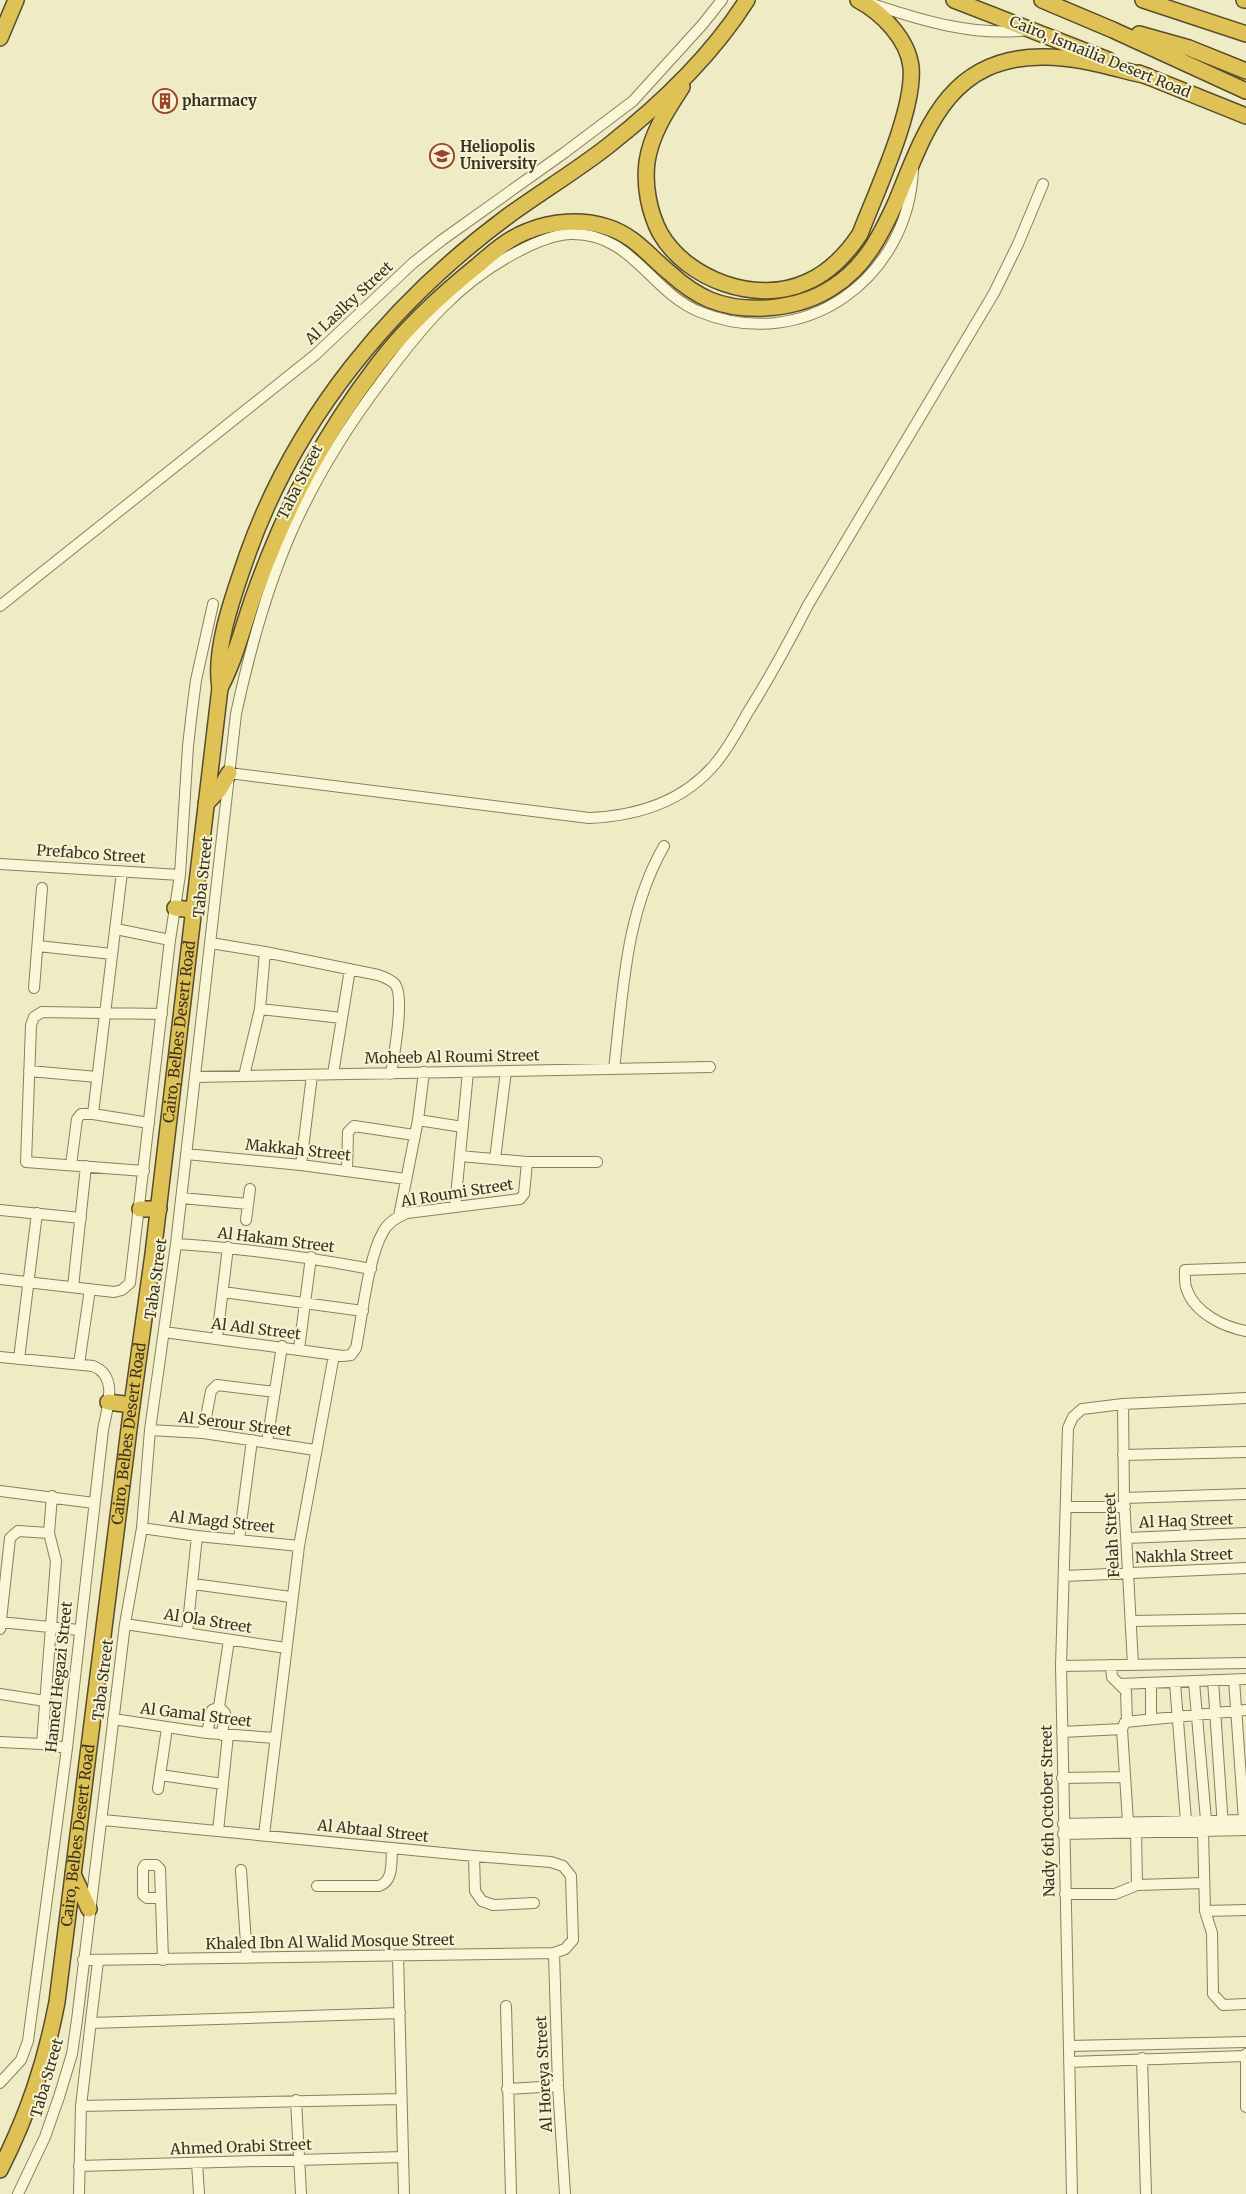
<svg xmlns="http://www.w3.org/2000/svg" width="1246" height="2194" font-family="Merriweather,serif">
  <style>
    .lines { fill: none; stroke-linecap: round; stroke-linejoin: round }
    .minor-casing { stroke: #8a7f5b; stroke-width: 12 }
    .highway-casing { stroke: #584b2f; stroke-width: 18 }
    .minor { stroke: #f9f7d8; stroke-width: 10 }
    .highway { stroke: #dec255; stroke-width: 15 }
    .labels { text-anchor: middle; stroke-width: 4; stroke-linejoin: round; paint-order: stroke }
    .street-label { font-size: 15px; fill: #3a321f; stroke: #f6f4d4 }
    .poi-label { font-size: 15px; font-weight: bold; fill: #3a321f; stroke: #f6f4d4; text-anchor: start }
  </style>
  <rect width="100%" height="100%" fill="#efecc5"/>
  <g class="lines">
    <defs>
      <path id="minor" d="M869 3C920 20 974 37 1028 30
        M0 606 315 355 413 263 442 240 564 153 633 101 702 25 722 0
        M229 773 589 818C637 816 683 802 715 764 728 749 738 730 748 712 770 677 789 642 808 605L994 293 1018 244 1043 184
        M0 864 180 875
        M116 929 170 940
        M211 943 265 952
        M38 946 112 954
        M34 988 42 888
        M260 1009 342 1018
        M614 1069C623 993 625 914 664 846
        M29 1071 97 1077
        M333 1074 350 969
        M244 1076 260 1009 265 952 378 975C384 977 390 979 395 984 405 997 394 1055 391 1074
        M195 1077 710 1067
        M93 1114 122 872
        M418 1120 463 1127
        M186 1154 301 1165 406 1179
        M460 1156 527 1162H597
        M495 1159 506 1071
        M71 1165 77 1119 81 1114H93L149 1123
        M301 1165 312 1075
        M144 1171 26 1162 31 1025 34 1017 42 1012 162 1014
        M347 1171 348 1132 354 1126 414 1135
        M181 1198 248 1204
        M455 1207 468 1072
        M0 1210 81 1218
        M399 1216 418 1120 424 1072
        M246 1220 250 1189
        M176 1244C242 1248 306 1257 371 1269
        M1246 1268 1185 1270C1185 1277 1184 1284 1187 1290 1195 1313 1224 1327 1246 1331
        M0 1279 114 1292 122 1290 130 1283 170 940 180 875 188 746 192 711 196 680 213 604
        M73 1287 86 1166
        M223 1292 363 1311
        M164 1332 343 1356 351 1355 356 1348C362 1318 368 1258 383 1232 388 1222 397 1217 407 1213L520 1199 524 1194 527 1162
        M217 1338 228 1247
        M299 1349 311 1257
        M0 1357 93 1366C119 1376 107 1408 103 1430L67 1748 28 2041 21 2060 0 2083
        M19 1359 37 1213
        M79 1364 90 1289
        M1123 1404 1124 1498 1133 1665
        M150 1430 203 1433 315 1450
        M203 1433 211 1391 217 1385 275 1392
        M267 1442 282 1346
        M1123 1455 1246 1452
        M0 1491 94 1503
        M1124 1498 1246 1494
        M1066 1507H1125
        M142 1528 197 1536 299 1546
        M1127 1538 1246 1533
        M239 1539 252 1440
        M1064 1576 1246 1568
        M193 1584 291 1597
        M1132 1621 1246 1619
        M0 1622 79 1630
        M125 1624 286 1648
        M0 1629 10 1538 18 1531 49 1533
        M187 1633 197 1536
        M1111 1665 1112 1677 1126 1691 1127 1721
        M1061 1666 1246 1663
        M1213 1680 1223 1827
        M1234 1680 1244 1820
        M1194 1682 1206 1820
        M1151 1683V1719
        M1175 1683 1186 1821
        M1119 1684 1246 1679
        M0 1694 45 1701
        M219 1707 229 1640
        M219 1707 225 1713 222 1735
        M113 1719 207 1733 275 1738
        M1062 1732 1122 1729
        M207 1733 212 1710 219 1707
        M0 1742 42 1744 67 1748
        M42 1744 56 1561 49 1533 52 1496
        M160 1775 223 1784
        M1062 1778 1125 1777
        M158 1789 167 1728
        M1128 1822 1122 1729 1125 1722 1246 1710
        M1063 1824 1246 1820
        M218 1831 228 1735
        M1203 1831 1205 1911 1212 1933 1213 1994 1223 2005 1246 2004
        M1136 1832 1137 1885
        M1063 1834 1246 1830
        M264 1835 299 1546 334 1355
        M474 1856 475 1891 482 1901 493 1905 534 1903
        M241 1870 247 1958
        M317 1886H379C394 1881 391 1862 392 1848
        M1065 1894H1115L1137 1885 1204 1883
        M161 1898H147L143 1895V1868L145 1865H156L160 1869 163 1960
        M1205 1911 1246 1910
        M554 1953 558 2086 565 2194
        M398 1956 404 2194
        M83 1960 554 1953 565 1949 573 1940 571 1876 563 1866 551 1862 474 1856 103 1820
        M506 2006 511 2194
        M91 2023 400 2013
        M1069 2046 1246 2042
        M1246 2054V2107
        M1142 2058 1146 2194
        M1069 2062 1246 2056
        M507 2089 558 2086
        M296 2100 301 2194
        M81 2106 401 2099
        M197 2163 199 2194
        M79 2166 403 2157
        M18 2194 45 2137 59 2097 72 2054 77 2020 125 1624 142 1528 150 1430 176 1244 236 714C249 653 265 593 290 535 315 478 344 431 381 382 421 328 458 282 519 251 536 242 552 235 570 234 632 232 650 292 700 312 804 354 908 279 913 170
        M79 2194 81 2106 98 1961
        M1072 2194 1061 1666 1068 1428 1073 1417 1082 1409 1123 1404 1246 1398"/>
      <g id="highway">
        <path d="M954 0 1108 60"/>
        <path d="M1042 0 1113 30 1246 91"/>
        <path d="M1143 0 1246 34"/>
        <path d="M1244 0H1246"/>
        <path d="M1139 34 1189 48 1246 71"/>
        <path d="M0 38 16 0"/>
        <path d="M1139 73 1246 116"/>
        <path d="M682 87C667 110 651 134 647 162 644 185 649 212 660 233 687 280 757 305 807 282 830 272 846 255 860 234 876 192 915 110 911 67 908 39 881 12 858 0"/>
        <path d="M220 688C237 656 244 621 257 587 288 503 323 436 378 364 406 327 442 294 478 265 493 252 509 238 528 231 552 221 582 219 607 227 634 235 650 257 671 274 683 285 696 294 710 300 748 315 800 309 833 287 865 267 881 235 896 202 926 129 948 58 1041 57 1076 56 1112 68 1147 76"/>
        <path d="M206 804 219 790 229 773"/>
        <path d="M175 908 194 910"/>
        <path d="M140 1209H159"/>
        <path d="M108 1402 132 1405"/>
        <path d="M73 1874 89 1909"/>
        <path id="s1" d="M0 2170C28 2114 45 2064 57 2002L132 1405 153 1254 220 688C213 648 235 591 248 553 297 416 392 302 508 216 541 192 576 171 608 146 660 105 711 57 747 0"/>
      </g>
    </defs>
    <use href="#minor" class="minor-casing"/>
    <use href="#highway" class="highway-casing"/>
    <use href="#minor" class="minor"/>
    <use href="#highway" class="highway"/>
  </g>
  <defs>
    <symbol id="building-ring" viewBox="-11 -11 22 22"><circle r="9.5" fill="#f6f4d4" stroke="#9a432a" stroke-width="1.5"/><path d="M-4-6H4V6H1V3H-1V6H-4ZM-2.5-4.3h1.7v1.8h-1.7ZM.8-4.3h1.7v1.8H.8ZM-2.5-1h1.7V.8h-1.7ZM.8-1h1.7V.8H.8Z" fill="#9a432a"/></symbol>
    <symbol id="university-ring" viewBox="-11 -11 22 22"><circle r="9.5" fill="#f6f4d4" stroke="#9a432a" stroke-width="1.5"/><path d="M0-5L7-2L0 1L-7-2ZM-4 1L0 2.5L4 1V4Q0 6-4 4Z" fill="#9a432a"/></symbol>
  </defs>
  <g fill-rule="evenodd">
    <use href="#building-ring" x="151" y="87" width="28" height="28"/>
    <use href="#university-ring" x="428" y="142" width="28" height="28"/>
  </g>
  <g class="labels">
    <g class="street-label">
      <text transform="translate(1100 57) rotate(22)" y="5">Cairo, Ismailia Desert Road</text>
      <text transform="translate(349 303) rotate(-43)" y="5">Al Laslky Street</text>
      <text transform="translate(300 482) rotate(-63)" y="5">Taba Street</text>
      <text transform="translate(91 854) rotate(4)" y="5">Prefabco Street</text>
      <text transform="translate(203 877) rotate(-84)" y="5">Taba Street</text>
      <text dy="5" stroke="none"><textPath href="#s1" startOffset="1156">Cairo, Belbes Desert Road</textPath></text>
      <text transform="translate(452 1057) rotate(-1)" y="5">Moheeb Al Roumi Street</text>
      <text transform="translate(298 1150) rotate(6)" y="5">Makkah Street</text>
      <text transform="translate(457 1193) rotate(-9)" y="5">Al Roumi Street</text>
      <text transform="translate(276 1240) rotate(7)" y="5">Al Hakam Street</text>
      <text transform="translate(156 1279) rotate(-82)" y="5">Taba Street</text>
      <text transform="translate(256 1329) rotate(7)" y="5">Al Adl Street</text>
      <text transform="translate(235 1424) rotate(7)" y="5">Al Serour Street</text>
      <text dy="5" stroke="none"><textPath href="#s1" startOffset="751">Cairo, Belbes Desert Road</textPath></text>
      <text transform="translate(1186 1521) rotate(-2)" y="5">Al Haq Street</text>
      <text transform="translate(222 1522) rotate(6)" y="5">Al Magd Street</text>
      <text transform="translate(1112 1535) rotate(-93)" y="5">Felah Street</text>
      <text transform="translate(1184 1556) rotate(-2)" y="5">Nakhla Street</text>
      <text transform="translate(208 1621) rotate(9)" y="5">Al Ola Street</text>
      <text transform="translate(59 1677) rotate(-84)" y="5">Hamed Hegazi Street</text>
      <text transform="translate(103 1680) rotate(-83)" y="5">Taba Street</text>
      <text transform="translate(196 1715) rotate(7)" y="5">Al Gamal Street</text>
      <text transform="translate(1048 1811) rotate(-91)" y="5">Nady 6th October Street</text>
      <text transform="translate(373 1831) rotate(6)" y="5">Al Abtaal Street</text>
      <text dy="5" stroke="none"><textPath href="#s1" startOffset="346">Cairo, Belbes Desert Road</textPath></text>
      <text transform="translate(330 1942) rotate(-1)" y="5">Khaled Ibn Al Walid Mosque Street</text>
      <text transform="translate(544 2074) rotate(-93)" y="5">Al Horeya Street</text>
      <text transform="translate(47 2078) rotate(-74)" y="5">Taba Street</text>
      <text transform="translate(241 2147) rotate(-2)" y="5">Ahmed Orabi Street</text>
    </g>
    <g class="poi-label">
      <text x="182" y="106">pharmacy</text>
      <text x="460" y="152">Heliopolis<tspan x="460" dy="17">University</tspan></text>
    </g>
  </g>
</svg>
